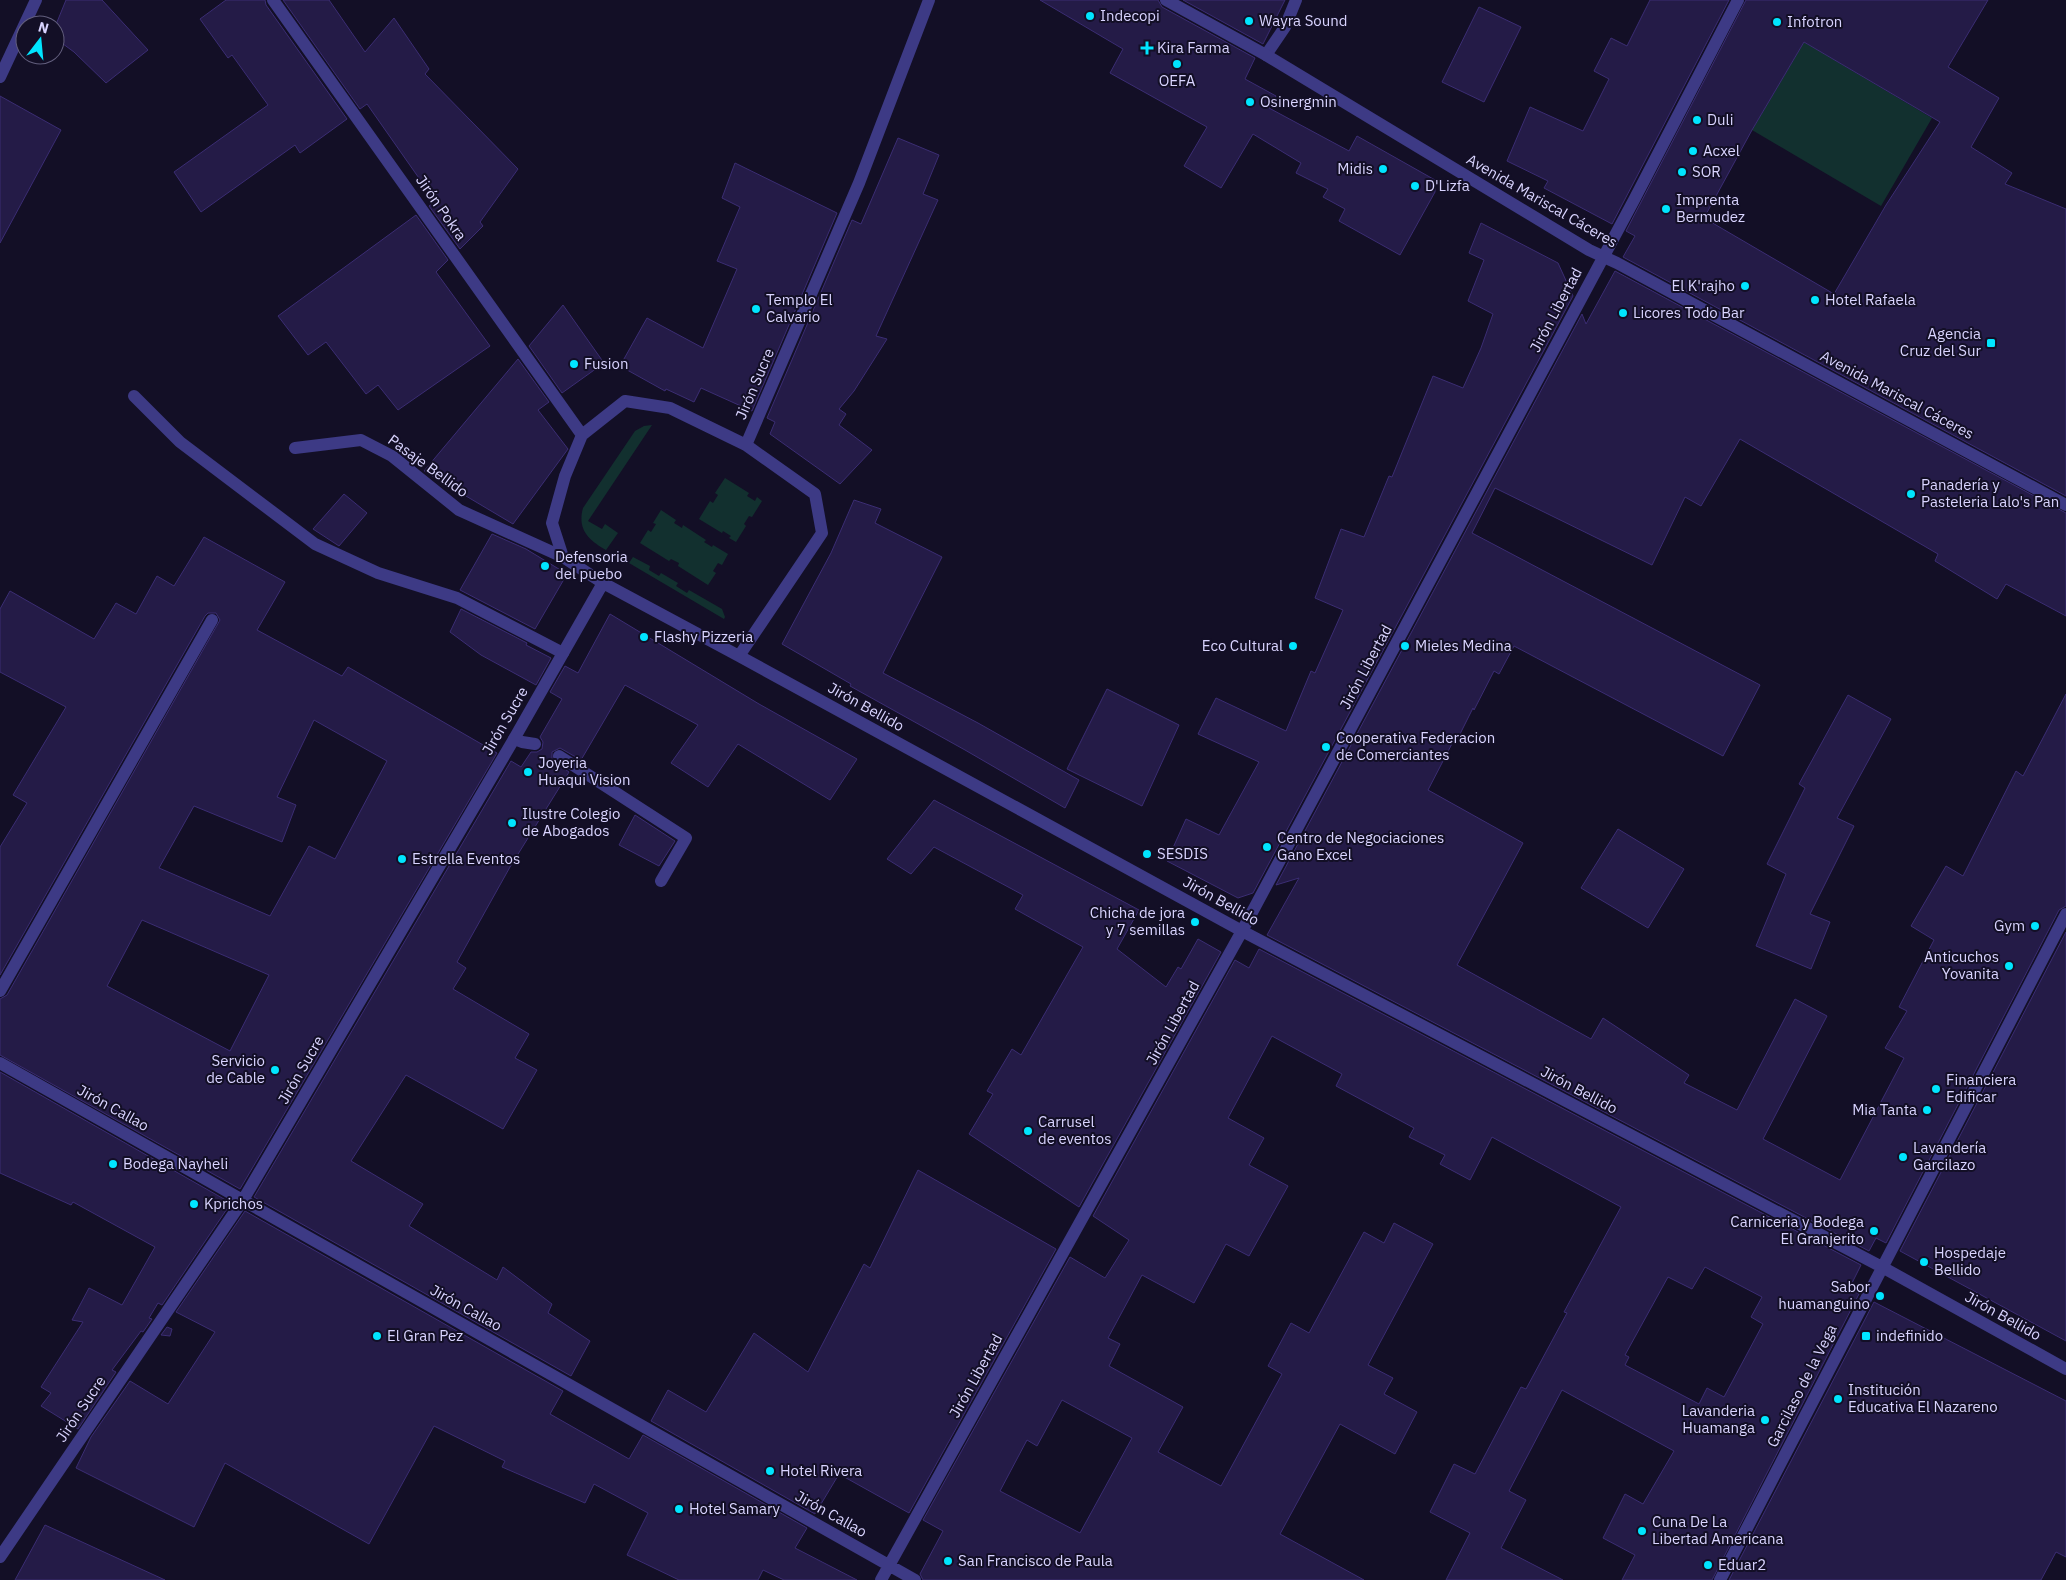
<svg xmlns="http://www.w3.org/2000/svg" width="2066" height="1580" font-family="'IBM Plex Sans',sans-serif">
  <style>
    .green { fill: #12302f }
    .building { fill: #241b47; stroke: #3b2d73; fill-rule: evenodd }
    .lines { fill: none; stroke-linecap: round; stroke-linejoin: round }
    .lane { stroke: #3d3a85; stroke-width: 12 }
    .street { stroke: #3d3a85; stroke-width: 12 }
    .poi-dot { fill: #00e5ff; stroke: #130f26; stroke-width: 2 }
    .labels { text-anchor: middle; stroke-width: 4; stroke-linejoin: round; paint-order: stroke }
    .poi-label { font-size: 15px; fill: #d9d4ff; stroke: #130f26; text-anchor: start }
    .street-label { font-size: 15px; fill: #d9d4ff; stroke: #130f26 }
  </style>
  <rect width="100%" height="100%" fill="#130f26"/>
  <path class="green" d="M1804 42 1932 118 1881 206 1752 130Z
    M652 425 588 521 602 529 605 524 618 533 606 550C589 540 577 530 583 508L635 431 644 426Z
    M725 478 749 493 747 496 755 501 757 497 762 501 752 517 749 516 744 524 746 526 736 542 729 538 731 536 723 531 722 533 699 519 710 501 713 503 718 495 715 493Z
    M661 510 676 520 674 523 682 528 683 525 706 540 704 542 712 547 713 545 728 554 722 565 718 563 713 571 716 573 708 585 678 566 679 563 671 559 669 561 640 543 648 530 651 532 656 524 653 523Z
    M633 557 650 566 649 570 659 576 661 573 678 583 676 586 687 593 689 590 722 609 725 617 724 619 629 563Z"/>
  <path class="building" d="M66 0H102L148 50 106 83 74 52 55 38V27Z
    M226 0H265L266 5 347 119 300 153 295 145 201 212 174 172 268 105 232 55 228 58 200 19Z
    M283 0H329L365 52 394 18 429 69 425 74 518 169 480 222 483 226 460 249 429 206 435 201 367 104 360 109Z
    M1040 0H1158L1162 7 1255 58 1245 79 1276 96 1269 108 1349 151 1357 136 1435 180V192L1400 255 1339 221 1345 209 1323 197 1328 189 1296 173 1301 163 1253 134 1221 188 1184 166 1207 127 1110 73 1123 49Z
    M1183 0H1285L1263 44Z
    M1650 0H1729L1612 224 1544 188 1548 181 1507 161 1530 107 1583 131 1609 79 1594 71 1611 38 1627 46Z
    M1746 0H1988L1948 67 1999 98 1971 147 2012 173 2005 184 2066 209V496L1623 257 1635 236 1626 231ZM1804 42 1940 122 1886 205 1834 294 1704 218 1752 130Z
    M1479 7 1521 27 1484 102 1442 82Z
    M0 96 61 130 0 243Z
    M898 138 939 155 923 194 938 200 876 336 887 339 854 391 839 409 846 414 839 425 872 450 840 484 770 434 775 422 767 418 852 220 861 224Z
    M735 163 837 213 752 411 701 388 694 402 666 389 665 391 620 366 647 318 703 348 737 269 717 261 740 207 722 198Z
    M416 215 448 260 436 272 490 346 398 410 378 385 366 394 326 342 308 355 278 316Z
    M1481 223 1558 263 1573 296 1253 893 1238 898 1167 861 1186 819 1219 835 1259 762 1198 734 1216 698 1286 731 1311 671 1315 673 1343 610 1315 598 1341 529 1364 537 1389 476 1392 477 1433 376 1463 388 1481 348 1493 314 1468 301 1484 260 1469 253Z
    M1615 271 2066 513V616L2006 584 1997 599 1935 561 1938 554 1740 439 1701 506 1685 497 1652 565 1495 488 1472 533 1760 685 1723 756 1514 646 1499 674 1494 671 1474 710 1473 708 1458 738 1456 736 1428 790 1523 843 1457 965 1591 1039 1603 1018 1689 1075 1684 1083 1737 1110 1795 999 1827 1016 1763 1139 1840 1180 1904 1058 1885 1048 1907 1011 1899 1007 1934 940 1911 926 1946 866 1963 876 2016 771 2023 776 2066 694V906L2059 910 1886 1243 1876 1238 1869 1251 1267 935 1299 878 1276 885 1582 314 1586 324Z
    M563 305 604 363 562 393 529 346Z
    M518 359 549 402 538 410 568 449 513 524 424 471Z
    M344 494 367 513 339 546 313 529Z
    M854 500 881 509 875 523 942 557 883 673 978 723 1079 780 1065 808 965 750 850 686 851 684 782 644 831 553Z
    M492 534 526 549 567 574 535 629 460 590Z
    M204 537 285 582 257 630 342 676 348 667 497 753 240 1189 0 1055V999L7 995 220 620 216 613H208L205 616 0 975V847L27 803 13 795 66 707 0 672V609L10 591 94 639 116 603 136 614 157 576 174 586ZM314 720 387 761 335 859 309 846 270 916 159 868 194 806 282 842 296 805 277 797ZM142 920 269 975 230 1051 107 986Z
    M461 609 527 643 526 645 551 658 536 685 481 655 450 632Z
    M610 614 759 704 857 759 830 800 738 744 708 787 671 763 698 725 625 685 581 760 560 748 552 752V760L569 772 510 867 457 962 466 968 453 989 529 1034 515 1058 537 1070 503 1129 406 1075 351 1161 423 1204 409 1226 497 1280 503 1267 552 1304 548 1313 590 1341 571 1376 254 1197 511 761 521 767 531 752H537L542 749 543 742 540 737 562 699 550 692 565 666 578 673Z
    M1107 689 1179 725 1142 806 1067 769Z
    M1848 695 1891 719 1837 818 1854 826 1810 914 1830 922 1811 969 1756 946 1786 874 1767 864 1805 788 1799 784Z
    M934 800 1139 910 1117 949 1166 987 1178 967 1181 969 1198 939 1221 952 1079 1207 969 1134 993 1094 987 1091 1012 1049 1021 1055 1083 947 1015 909 1023 895 934 847 911 874 887 859Z
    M635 815 675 841 659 866 619 845Z
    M1618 829 1684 869 1648 928 1581 888Z
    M2066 932V1341L1900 1251Z
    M1259 949 1861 1265 1849 1289 1859 1294 1712 1580H1622L1635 1555 1603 1538 1625 1494 1643 1504 1674 1451 1562 1390 1509 1491 1526 1500 1501 1548 1563 1580H1446L1470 1533 1430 1512 1454 1464 1475 1474 1521 1387 1526 1389 1567 1313 1564 1312 1621 1207 1492 1137 1470 1180 1440 1164 1445 1155 1409 1137 1414 1128 1336 1086 1342 1074 1272 1036 1228 1118 1264 1138 1249 1165 1288 1186 1249 1256 1226 1244 1194 1303 1142 1275 1108 1338 1120 1344 1109 1366 1183 1407 1158 1452 1221 1486 1282 1374 1268 1366 1291 1323 1309 1333 1364 1232 1384 1243 1394 1223 1433 1244 1368 1365 1393 1378 1384 1394 1417 1412 1395 1454 1340 1424 1280 1534 1364 1580H923L920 1574 943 1531 923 1520 1070 1257 1105 1278 1129 1240 1093 1216 1235 960 1249 968ZM1705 1267 1762 1297 1751 1317 1763 1324 1724 1397 1707 1388 1699 1404 1625 1365 1629 1357 1625 1355 1668 1277 1692 1289ZM1062 1400 1132 1438 1080 1533 1000 1491 1027 1440 1037 1446Z
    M0 1072 231 1203 162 1305 158 1303 149 1318 152 1319 143 1332 141 1331 112 1370 116 1372 78 1429 41 1406 51 1393 41 1387 83 1322 72 1320 89 1288 122 1305 155 1247 73 1202 71 1205 0 1173Z
    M918 1170 1056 1249 909 1513 839 1474 815 1514 651 1421 668 1390 706 1412 754 1333 808 1372 864 1264 870 1268Z
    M245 1211 563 1391 550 1414 629 1459 643 1435 807 1528 795 1548 857 1580H784L763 1570 758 1580H679L627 1555 648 1513 594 1484 585 1503 502 1467 505 1461 434 1426 369 1544 225 1463 194 1527 76 1468 91 1437 130 1381 168 1404 215 1332 176 1312Z
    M1874 1302 2066 1401V1557L2056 1552 2041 1580H1729Z
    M167 1327 172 1329 170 1336 161 1335Z
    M45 1525 165 1580H15Z"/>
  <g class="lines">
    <path class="lane" d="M1266 55 1285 27 1296 0
      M134 396 180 442 315 544 378 573 457 598 563 653
      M295 448 361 440 392 456 459 510 563 557
      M514 739 522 742 535 744
      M559 756 686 838 661 881"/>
    <path class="street" d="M273 0 582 435
      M1166 0 1266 55 1589 250 1617 263 2066 505
      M0 77 36 0
      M746 445 859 183 929 0
      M739 656 822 533 815 494 746 445 670 408 625 401 582 435 565 476 552 523 563 557 603 583 739 656 1242 931 1882 1267 2066 1369
      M0 991 212 620
      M0 1063 915 1580
      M0 1557 243 1200 514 739 603 583
      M881 1580 1242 931 1634 200 1738 0
      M1720 1580 2066 914"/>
  </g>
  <g class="poi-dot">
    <circle cx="1090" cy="16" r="5"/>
    <circle cx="1249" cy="21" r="5"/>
    <circle cx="1777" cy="22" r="5"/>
    <path d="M1144.5 40.5h5v5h5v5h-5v5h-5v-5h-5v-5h5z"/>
    <circle cx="1177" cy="64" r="5"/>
    <circle cx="1250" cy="102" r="5"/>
    <circle cx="1697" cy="120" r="5"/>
    <circle cx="1693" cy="151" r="5"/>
    <circle cx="1383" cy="169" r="5"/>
    <circle cx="1682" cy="172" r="5"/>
    <circle cx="1415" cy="186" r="5"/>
    <circle cx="1666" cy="209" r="5"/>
    <circle cx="1745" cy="286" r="5"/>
    <circle cx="1815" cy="300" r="5"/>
    <circle cx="756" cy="309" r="5"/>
    <circle cx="1623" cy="313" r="5"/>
    <rect x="1986" y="338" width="10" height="10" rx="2.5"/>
    <circle cx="574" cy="364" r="5"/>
    <circle cx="1911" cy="494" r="5"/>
    <circle cx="545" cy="566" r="5"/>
    <circle cx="644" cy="637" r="5"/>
    <circle cx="1293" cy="646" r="5"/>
    <circle cx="1405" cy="646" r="5"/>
    <circle cx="1326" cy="747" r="5"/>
    <circle cx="528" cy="772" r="5"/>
    <circle cx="512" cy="823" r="5"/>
    <circle cx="1267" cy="847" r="5"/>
    <circle cx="1147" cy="854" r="5"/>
    <circle cx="402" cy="859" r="5"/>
    <circle cx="1195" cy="922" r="5"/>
    <circle cx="2035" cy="926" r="5"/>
    <circle cx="2009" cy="966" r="5"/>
    <circle cx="275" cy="1070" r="5"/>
    <circle cx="1936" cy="1089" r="5"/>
    <circle cx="1927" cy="1110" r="5"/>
    <circle cx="1028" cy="1131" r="5"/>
    <circle cx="1903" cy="1157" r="5"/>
    <circle cx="113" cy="1164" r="5"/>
    <circle cx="194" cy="1204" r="5"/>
    <circle cx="1874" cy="1231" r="5"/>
    <circle cx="1924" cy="1262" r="5"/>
    <circle cx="1880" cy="1296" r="5"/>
    <circle cx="377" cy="1336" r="5"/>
    <rect x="1861" y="1331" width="10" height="10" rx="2.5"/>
    <circle cx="1838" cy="1399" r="5"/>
    <circle cx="1765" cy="1420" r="5"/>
    <circle cx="770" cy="1471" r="5"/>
    <circle cx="679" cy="1509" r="5"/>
    <circle cx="1642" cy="1531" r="5"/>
    <circle cx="948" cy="1561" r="5"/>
    <circle cx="1708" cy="1565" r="5"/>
  </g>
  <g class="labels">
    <g class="poi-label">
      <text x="1100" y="21">Indecopi</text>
      <text x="1259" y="26">Wayra Sound</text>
      <text x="1787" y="27">Infotron</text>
      <text x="1157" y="53">Kira Farma</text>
      <text x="1177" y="86" text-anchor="middle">OEFA</text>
      <text x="1260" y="107">Osinergmin</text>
      <text x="1707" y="125">Duli</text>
      <text x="1703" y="156">Acxel</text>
      <text x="1373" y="174" text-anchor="end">Midis</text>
      <text x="1692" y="177">SOR</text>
      <text x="1425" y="191">D'Lizfa</text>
      <text x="1676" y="205">Imprenta<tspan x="1676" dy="17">Bermudez</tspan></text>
      <text x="1735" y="291" text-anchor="end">El K'rajho</text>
      <text x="766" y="305">Templo El<tspan x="766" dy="17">Calvario</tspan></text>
      <text x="1825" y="305">Hotel Rafaela</text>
      <text x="1633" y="318">Licores Todo Bar</text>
      <text x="1981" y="339" text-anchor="end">Agencia<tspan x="1981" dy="17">Cruz del Sur</tspan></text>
      <text x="584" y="369">Fusion</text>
      <text x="1921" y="490">Panadería y<tspan x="1921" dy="17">Pasteleria Lalo's Pan</tspan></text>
      <text x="555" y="562">Defensoria<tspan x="555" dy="17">del puebo</tspan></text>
      <text x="654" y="642">Flashy Pizzeria</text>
      <text x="1283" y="651" text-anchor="end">Eco Cultural</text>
      <text x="1415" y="651">Mieles Medina</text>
      <text x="1336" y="743">Cooperativa Federacion<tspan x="1336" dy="17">de Comerciantes</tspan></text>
      <text x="538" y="768">Joyeria<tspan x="538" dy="17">Huaqui Vision</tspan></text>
      <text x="522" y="819">Ilustre Colegio<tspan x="522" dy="17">de Abogados</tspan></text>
      <text x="1277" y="843">Centro de Negociaciones<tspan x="1277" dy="17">Gano Excel</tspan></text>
      <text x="1157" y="859">SESDIS</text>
      <text x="412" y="864">Estrella Eventos</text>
      <text x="1185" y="918" text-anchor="end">Chicha de jora<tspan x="1185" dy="17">y 7 semillas</tspan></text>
      <text x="2025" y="931" text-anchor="end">Gym</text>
      <text x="1999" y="962" text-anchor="end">Anticuchos<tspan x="1999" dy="17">Yovanita</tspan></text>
      <text x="265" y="1066" text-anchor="end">Servicio<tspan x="265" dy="17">de Cable</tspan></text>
      <text x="1946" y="1085">Financiera<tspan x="1946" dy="17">Edificar</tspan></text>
      <text x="1917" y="1115" text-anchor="end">Mia Tanta</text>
      <text x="1038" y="1127">Carrusel<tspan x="1038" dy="17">de eventos</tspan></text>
      <text x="1913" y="1153">Lavandería<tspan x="1913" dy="17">Garcilazo</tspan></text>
      <text x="123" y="1169">Bodega Nayheli</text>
      <text x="204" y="1209">Kprichos</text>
      <text x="1864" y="1227" text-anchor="end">Carniceria y Bodega<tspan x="1864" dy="17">El Granjerito</tspan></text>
      <text x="1934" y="1258">Hospedaje<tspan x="1934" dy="17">Bellido</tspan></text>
      <text x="1870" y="1292" text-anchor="end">Sabor<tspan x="1870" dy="17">huamanguino</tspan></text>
      <text x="387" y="1341">El Gran Pez</text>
      <text x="1876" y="1341">indefinido</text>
      <text x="1848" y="1395">Institución<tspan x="1848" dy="17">Educativa El Nazareno</tspan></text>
      <text x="1755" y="1416" text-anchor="end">Lavanderia<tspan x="1755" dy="17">Huamanga</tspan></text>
      <text x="780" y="1476">Hotel Rivera</text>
      <text x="689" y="1514">Hotel Samary</text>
      <text x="1652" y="1527">Cuna De La<tspan x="1652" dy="17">Libertad Americana</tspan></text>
      <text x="958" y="1566">San Francisco de Paula</text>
      <text x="1718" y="1570">Eduar2</text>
    </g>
    <g class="street-label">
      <text transform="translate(1542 201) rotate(30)" y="5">Avenida Mariscal Cáceres</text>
      <text transform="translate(441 208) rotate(55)" y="5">Jirón Pokra</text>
      <text transform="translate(1556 310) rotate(-62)" y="5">Jirón Libertad</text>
      <text transform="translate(755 384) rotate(-67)" y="5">Jirón Sucre</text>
      <text transform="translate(1897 395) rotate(28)" y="5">Avenida Mariscal Cáceres</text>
      <text transform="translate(428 466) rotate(36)" y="5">Pasaje Bellido</text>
      <text transform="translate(1366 667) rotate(-62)" y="5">Jirón Libertad</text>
      <text transform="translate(866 707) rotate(29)" y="5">Jirón Bellido</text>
      <text transform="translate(505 721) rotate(-60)" y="5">Jirón Sucre</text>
      <text transform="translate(1221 901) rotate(29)" y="5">Jirón Bellido</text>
      <text transform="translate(1173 1023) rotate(-61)" y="5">Jirón Libertad</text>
      <text transform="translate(301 1070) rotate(-60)" y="5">Jirón Sucre</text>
      <text transform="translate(1579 1090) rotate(28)" y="5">Jirón Bellido</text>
      <text transform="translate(113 1108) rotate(29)" y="5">Jirón Callao</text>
      <text transform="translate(466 1308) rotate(29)" y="5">Jirón Callao</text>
      <text transform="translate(2003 1316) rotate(29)" y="5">Jirón Bellido</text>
      <text transform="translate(976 1376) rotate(-61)" y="5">Jirón Libertad</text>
      <text transform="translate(1802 1386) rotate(-63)" y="5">Garcilaso de la Vega</text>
      <text transform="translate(81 1409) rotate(-56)" y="5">Jirón Sucre</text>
      <text transform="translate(831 1514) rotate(29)" y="5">Jirón Callao</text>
    </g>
  </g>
  <g transform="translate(40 40) rotate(16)"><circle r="24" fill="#130f26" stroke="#625e7d"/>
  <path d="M0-4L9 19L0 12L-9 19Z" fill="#00e5ff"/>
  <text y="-8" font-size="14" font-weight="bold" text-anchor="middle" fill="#d9d4ff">N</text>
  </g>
</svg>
